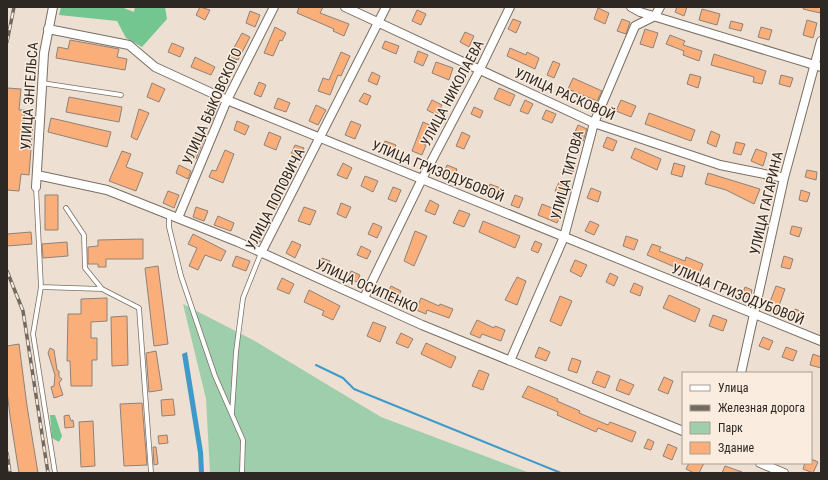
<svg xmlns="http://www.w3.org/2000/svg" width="828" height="480" font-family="'Roboto Condensed',sans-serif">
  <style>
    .green { fill: #9fcead }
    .forest { fill: #74c691 }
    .water { fill: #3e9ac9 }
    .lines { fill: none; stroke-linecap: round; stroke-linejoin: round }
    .stream { stroke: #3e9ac9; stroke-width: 2 }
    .building { fill: #faaf7b; stroke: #8f8177 }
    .lane-casing { stroke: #7a6f63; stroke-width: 5.5 }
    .street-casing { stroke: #7a6f63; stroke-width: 10 }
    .lane { stroke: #fff; stroke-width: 4 }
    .street { stroke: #fff; stroke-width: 8 }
    .rail-casing { stroke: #726a62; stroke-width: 3.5 }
    .rail { stroke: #faede0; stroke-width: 2; stroke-dasharray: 6; stroke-linecap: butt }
    .labels { text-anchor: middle; stroke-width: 3; stroke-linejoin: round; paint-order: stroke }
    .street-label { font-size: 14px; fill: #2d2823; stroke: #faede0 }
  </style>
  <rect width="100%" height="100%" fill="#ede0d3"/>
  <path class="green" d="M183 304 253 340 381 417 530 473H210L206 399Z"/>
  <path class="forest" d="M61 7H121L134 12 135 7H165L167 19 142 47 126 38 117 21 59 15Z
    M50 415H55L62 436 59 442 52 438Z"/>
  <path class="water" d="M187 352 203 452 204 473H199L198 453 182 354Z"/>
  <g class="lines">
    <path class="stream" d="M316 365 343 378 354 389 561 473"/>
  </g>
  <path class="building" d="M200 7 210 10 205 20 196 15Z
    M299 7H323L320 13 349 24 344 36 333 31 334 29 297 13Z
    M677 7H687L684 16 675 12Z
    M804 7H821V8L820 13 803 9Z
    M598 8 609 13 605 24 594 19Z
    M702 9 720 14 717 25 699 20Z
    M417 10 426 14 421 25 412 21Z
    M250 11 260 15 255 27 246 23Z
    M513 19 521 22 516 33 508 29Z
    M622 19 630 22 626 34 617 31Z
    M807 20 817 23 813 38 803 35Z
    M731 21 743 24 741 31 729 28Z
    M275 27 286 33 282 41 280 40 273 56 264 53Z
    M761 27 772 30 769 40 758 37Z
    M645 29 658 33 653 48 640 44Z
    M465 32 474 36 469 47 460 42Z
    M242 33 250 37 238 60 229 57Z
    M670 35 685 41 683 45 702 51 699 61 683 55 684 51 666 44Z
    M70 40 119 49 117 57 127 59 125 70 56 58 58 47 68 49Z
    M385 41 399 46 396 54 382 48Z
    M172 43 184 48 180 57 168 52Z
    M510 48 526 55 527 52 539 58 535 69 507 56Z
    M418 51 428 55 423 66 414 62Z
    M341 52 350 56 341 76 338 75 330 95 318 91 323 78 329 80Z
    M714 54 766 71 762 84 753 82 754 77 711 65Z
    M195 57 215 67 211 75 191 67Z
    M553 61 560 64 554 78 547 75Z
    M436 62 453 68 449 80 432 73Z
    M372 72 380 76 377 85 368 81Z
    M690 74 701 77 698 88 687 84Z
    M781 75 793 78 790 87 779 84Z
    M573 78 602 91 597 101 568 89Z
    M259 82 266 85 261 97 254 94Z
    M152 83 165 89 159 102 147 97Z
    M7 88 21 89 19 110H25L24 123H33L29 175 21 174 19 191 7 190Z
    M499 88 515 95 510 106 494 99Z
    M364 93 371 96 367 105 359 101Z
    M69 97 122 107 119 122 66 112Z
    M278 98 290 103 286 112 274 108Z
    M432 100 442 105 437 115 427 110Z
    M525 100 533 104 528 114 520 111Z
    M621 100 636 106 631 117 616 111Z
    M316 105 326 110 318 125 309 121Z
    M209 106 217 109 211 123 203 120Z
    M474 107 483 111 480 118 471 114Z
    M139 109 149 113 137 140 131 137Z
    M546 110 556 114 552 123 542 119Z
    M649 113 695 130 691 141 645 124Z
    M51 118 111 132 107 147 48 132Z
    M237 121 249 126 245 135 234 130Z
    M351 121 361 125 355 139 345 135Z
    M423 122 432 126 424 144 426 145 422 155 412 151Z
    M578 125 587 129 583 141 573 137Z
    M711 131 720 135 716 147 707 143Z
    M197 132 205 136 196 159 187 155Z
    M269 132 281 137 276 150 264 145Z
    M462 132 470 136 464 149 456 146Z
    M607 137 617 141 613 151 603 147Z
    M385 141 396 145 391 155 381 151Z
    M736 142 745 144 741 155 733 153Z
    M295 145 304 148 300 158 291 154Z
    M635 148 661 159 657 170 631 158Z
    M756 149 767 153 763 166 751 161Z
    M225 150 234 154 223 183 209 177 212 170 216 171Z
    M122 151 131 154 126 167 143 173 136 191 109 181Z
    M567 162 575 165 573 172 565 168Z
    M343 163 352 168 347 179 337 175Z
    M674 163 685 166 682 177 671 174Z
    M179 165 191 171 188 179 176 173Z
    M447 165 457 169 454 177 444 173Z
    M807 170 817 172 816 180 805 177Z
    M284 171 292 174 288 184 280 180Z
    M708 173 760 189 754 204 726 190 705 184Z
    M365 176 378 181 373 192 361 186Z
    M560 180 569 184 565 195 555 191Z
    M490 184 503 189 499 199 486 193Z
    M393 187 401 190 396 202 388 199Z
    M591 188 601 192 598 202 587 198Z
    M801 190 810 193 807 202 799 200Z
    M168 191 179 195 174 208 163 203Z
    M45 195H58V230H45Z
    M515 195 523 198 519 208 511 205Z
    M271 199 279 202 276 209 268 206Z
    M430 200 439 205 435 215 425 211Z
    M341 203 351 207 346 218 337 214Z
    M542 204 562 212 557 223 538 215Z
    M196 207 208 211 204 221 193 217Z
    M304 207 316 211 310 225 298 221Z
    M459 210 470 214 464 227 453 223Z
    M218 216 234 223 231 231 214 225Z
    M483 221 520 236 515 248 479 232Z
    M590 221 599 225 594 235 585 231Z
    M373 223 382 227 377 238 368 234Z
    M792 226 802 228 799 237 790 234Z
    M254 230 263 234 260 242 251 238Z
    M415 231 427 236 414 266 404 261Z
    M31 232 32 244 7 246V234Z
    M193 234 226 251 221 261 205 255 198 270 189 266 197 248 188 244Z
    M626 236 638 240 634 250 623 246Z
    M143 239V259H106V267H98V264H88V247L98 246V240Z
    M292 241 301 245 295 258 286 253Z
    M535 241 542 244 538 253 531 250Z
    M67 242 68 256 43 258 42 244Z
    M652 244 661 247 659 251 685 261 686 257 703 264 698 277 647 255Z
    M361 246 371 251 367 259 357 255Z
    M236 256 250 261 246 271 232 266Z
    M784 256 793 259 790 269 781 267Z
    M322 258 330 261 326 271 318 268Z
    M575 260 587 265 581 277 570 271Z
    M158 266 168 344 154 346 145 268Z
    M351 271 360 275 357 282 348 278Z
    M610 273 618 277 614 286 606 282Z
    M517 277 526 281 517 305 505 300Z
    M282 278 294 284 289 294 277 289Z
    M634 283 643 287 640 296 630 292Z
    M391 286 401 291 395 303 385 298Z
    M776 286 785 289 776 314 767 310Z
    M745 287 752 290 750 298 742 295Z
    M309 290 340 306 333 320 322 315 324 311 304 302Z
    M669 295 700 309 695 322 663 308Z
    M560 296 572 301 561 326 550 321Z
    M107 298V321L91 322V338H97V360H92V386H71L70 361H67L68 314H81V299Z
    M421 298 439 306 440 304 453 309 449 318 427 310 426 314 416 310Z
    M795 309 803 312 799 321 791 317Z
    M713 315 727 320 723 331 709 326Z
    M127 316 128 365 112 366 111 317Z
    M477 320 494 328 495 326 505 330 501 341 482 334 480 338 470 334Z
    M373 322 386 327 380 342 367 336Z
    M401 333 413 339 408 348 396 343Z
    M763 337 773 341 769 350 759 346Z
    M426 343 456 357 451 368 421 354Z
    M19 344 27 406 38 473H19L10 416 7 391V346Z
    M539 347 550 352 546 361 535 357Z
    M786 347 797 351 793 361 782 357Z
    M50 348 54 350 57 370 59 371V377L62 379 59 383 63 395 54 398 51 387 54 386 55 375 48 353Z
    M156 351 162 390 149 392 146 353Z
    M813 354 821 357V368L810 365Z
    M572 358 581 361 577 373 568 370Z
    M479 370 489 374 483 390 472 386Z
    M597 371 610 376 605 388 592 383Z
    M664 377 673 381 668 394 658 390Z
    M620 379 634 385 629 395 616 390Z
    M528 386 558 399 557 401 580 411 579 413 608 425 610 422 636 432 632 442 598 428 596 432 557 415 558 412 522 397Z
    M173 399 175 415 162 416 161 400Z
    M142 403 147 465 124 466 120 404Z
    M69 415 71 421 73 420 74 427 65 428 64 416Z
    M93 421 95 466 81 467 79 422Z
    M167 435 168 443 159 444 158 436Z
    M648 439 654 442 651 450 644 448Z
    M668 444 677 448 672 460 663 456Z
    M153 447H156L158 464 154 465Z
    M811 459 818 462 813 473 803 469 805 463H811Z
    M689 463H704L699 473H694L686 469Z
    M725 466 742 472V473H722Z"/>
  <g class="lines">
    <defs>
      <path id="lane" d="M42 83 121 95
        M36 187 41 287 33 334 55 473
        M66 208 84 235 85 268 102 289
        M169 215V227L181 276 215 376 243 440 242 473
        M41 287 102 289 139 308 151 473
        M232 413 236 352 243 298 261 253"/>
      <path id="street" d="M345 7 594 123 720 165 784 178
        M631 7 640 12 821 67
        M48 29 129 45 155 67 227 100 821 341
        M37 175 107 190 238 242 422 325 683 431
        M36 187 44 53 53 7
        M178 218 227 100 274 7
        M261 253 386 7
        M364 298 422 179 480 69 510 7
        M510 361 564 237 594 123 635 26 655 16 660 7
        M741 373 784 178 821 41
        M760 463 784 473"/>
    </defs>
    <use href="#lane" class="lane-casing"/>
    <use href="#street" class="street-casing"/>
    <use href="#lane" class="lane"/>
    <use href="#street" class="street"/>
    <defs>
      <path id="rail" d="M7 42 14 7
        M7 271 23 311 48 473
        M7 453 10 473"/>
    </defs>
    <use href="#rail" class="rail-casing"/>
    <use href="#rail" class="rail"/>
  </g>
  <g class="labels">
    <g class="street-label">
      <text transform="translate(452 93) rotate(-62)" y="5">УЛИЦА НИКОЛАЕВА</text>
      <text transform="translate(565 94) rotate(24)" y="5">УЛИЦА РАСКОВОЙ</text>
      <text transform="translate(29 96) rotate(-86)" y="5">УЛИЦА ЭНГЕЛЬСА</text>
      <text transform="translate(212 106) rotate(-66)" y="5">УЛИЦА БЫКОВСКОГО</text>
      <text transform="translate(438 171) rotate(22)" y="5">УЛИЦА ГРИЗОДУБОВОЙ</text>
      <text transform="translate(567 175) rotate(-75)" y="5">УЛИЦА ТИТОВА</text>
      <text transform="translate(275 199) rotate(-63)" y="5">УЛИЦА ПОПОВИЧА</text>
      <text transform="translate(766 203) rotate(-77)" y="5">УЛИЦА ГАГАРИНА</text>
      <text transform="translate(367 286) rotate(24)" y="5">УЛИЦА ОСИПЕНКО</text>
      <text transform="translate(738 294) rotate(22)" y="5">УЛИЦА ГРИЗОДУБОВОЙ</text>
    </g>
  </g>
  <rect width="828" height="480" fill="none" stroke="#2d2823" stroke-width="16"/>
  <rect x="682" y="372" width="130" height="92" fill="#faede0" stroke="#a89e94"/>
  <rect x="690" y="385" width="20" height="6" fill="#ffffff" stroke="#a89e94"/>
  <text x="718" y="392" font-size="12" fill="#2d2823">Улица</text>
  <rect x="690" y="405" width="20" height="6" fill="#726a62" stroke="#a89e94"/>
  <text x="718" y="412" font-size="12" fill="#2d2823">Железная дорога</text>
  <rect x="690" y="422" width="20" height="12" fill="#9fcead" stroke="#a89e94"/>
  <text x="718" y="432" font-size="12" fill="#2d2823">Парк</text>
  <rect x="690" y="442" width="20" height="12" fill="#faaf7b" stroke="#a89e94"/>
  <text x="718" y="452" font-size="12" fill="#2d2823">Здание</text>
</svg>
